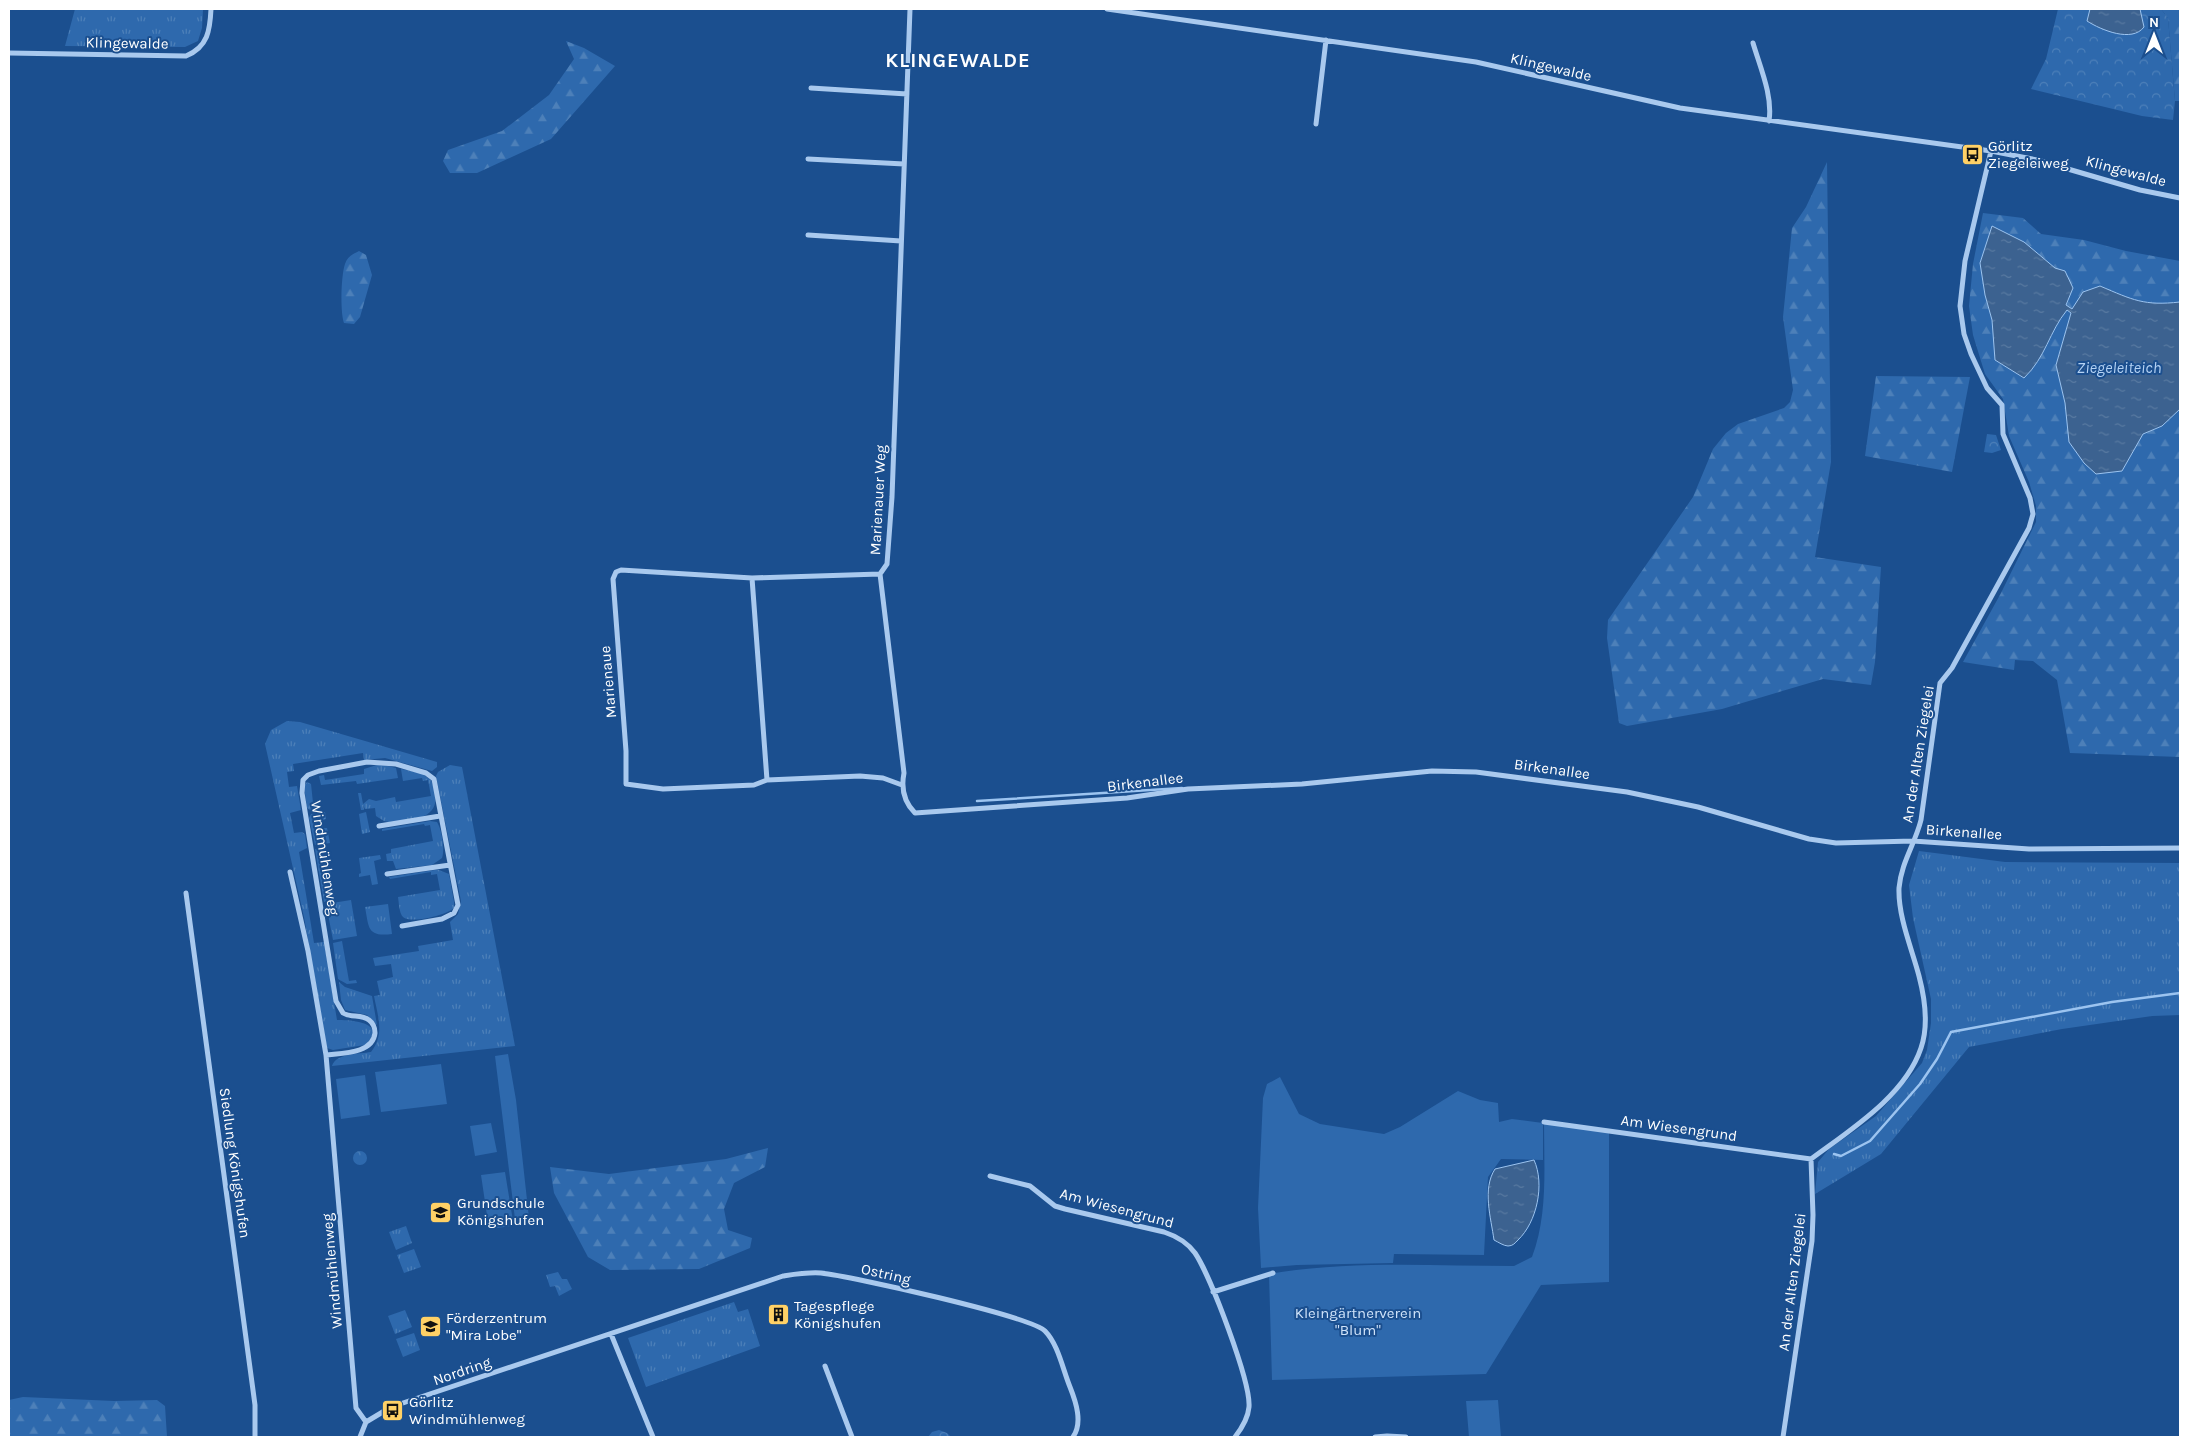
<svg xmlns="http://www.w3.org/2000/svg" width="2189" height="1446" font-family="Karla,sans-serif">
  <style>
    .grass { fill: url(#grass-tufts) }
    .forest { fill: url(#forest-firs) }
    .park { fill: url(#park-crowns) }
    .garden { fill: #2e69ad }
    .water { fill: url(#water-ripples); stroke: #9cc4f0 }
    .lines { fill: none; stroke-linecap: round; stroke-linejoin: round }
    .stream { stroke: #9cc4f0; stroke-width: 2.5 }
    .minor { stroke: #a9c9ee; stroke-width: 5 }
    .labels { text-anchor: middle; stroke-width: 4; stroke-linejoin: round; paint-order: stroke }
    .street-label { font-size: 15px; fill: #fff; stroke: #1b4f8f }
    .poi-label { font-size: 15px; fill: #fff; stroke: #1b4f8f; text-anchor: start }
    .park-label { font-size: 15px; fill: #cfe3fa; stroke: #1b4f8f }
    .water-label { font-size: 16px; font-style: italic; fill: #b5d3f5; stroke: #1b4f8f }
    .district-label { font-size: 20px; font-weight: bold; letter-spacing: 1px; fill: #fff; stroke: #1b4f8f }
  </style>
  <defs>
    <pattern id="grass-tufts" width="24" height="20" patternUnits="userSpaceOnUse" patternTransform="scale(1.25)"><rect width="24" height="20" fill="#2e69ad"/><path d="M3 7l-1-3M5 7V3M7 7l1-3M15 17l-1-3M17 17v-4M19 17l1-3" fill="none" stroke="#4d80b9"/></pattern>
    <pattern id="forest-firs" width="22" height="20" patternUnits="userSpaceOnUse" patternTransform="scale(1.25)"><rect width="22" height="20" fill="#2e69ad"/><path d="M5 1l3.5 6h-7zM16 11l3.5 6h-7z" fill="#4d80b9"/></pattern>
    <pattern id="park-crowns" width="20" height="18" patternUnits="userSpaceOnUse" patternTransform="scale(1.25)"><rect width="20" height="18" fill="#2e69ad"/><path d="M2 6a3 3 0 1 1 6 0M12 15a3 3 0 1 1 6 0" fill="none" stroke="#4d80b9"/></pattern>
    <pattern id="water-ripples" width="26" height="14" patternUnits="userSpaceOnUse" patternTransform="scale(1.25)"><rect width="26" height="14" fill="#3c6290"/><path d="M2 4q2-2 4 0t4 0M15 11q2-2 4 0t4 0" fill="none" stroke="#597aa1"/></pattern>
  </defs>
  <rect width="100%" height="100%" fill="#1b4f8f"/>
  <path class="grass" d="M75 9H203L202 28 198 41 185 47 65 46Z
    M287 721 300 722 437 762V767L432 771 385 758 364 760 363 753 293 764 294 771 287 772 289 787 297 786 301 810 290 813 294 833 302 832 305 834 307 848 299 852 314 943 324 942 337 1020C351 1020 389 1022 365 1045L333 1050 327 1048 304 917 265 744 271 730Z
    M380 764 396 768 398 778 357 784 356 781 321 785 319 776 324 775 325 780 364 774V769Z
    M450 765 462 767 515 1046 332 1066C336 1053 359 1054 371 1052 385 1034 378 1017 374 996L380 995 377 981 393 977 391 964 375 966 373 958 419 951 418 946 453 940 450 922 458 914 461 901 436 776 438 772Z
    M401 769 421 773 431 780C447 818 418 820 389 822L384 821 376 816 375 808 365 809 363 805 364 810H361L358 793H361L363 804 369 799 376 801 395 797 396 802 431 796 428 780 423 781 422 778 403 781Z
    M307 782 311 784 313 803 319 802 320 809 310 810 307 808 304 786Z
    M325 812 326 819 322 820 323 828H327L330 843 315 845 309 818 311 814Z
    M366 812 370 832 362 834 359 814Z
    M430 821 437 822C442 830 445 849 442 858L432 865 396 869 393 861H387L386 854 391 853V849L433 841 430 825 425 826 424 824 382 831V829Z
    M326 848 335 900 324 902 315 849Z
    M1919 851 2005 862 2180 863V1015L2152 1016 2062 1029 1969 1047 1881 1154 1815 1194 1818 1162 1829 1149 1876 1116 1922 1063 1927 1050 1931 1023V999L1913 918 1909 885Z
    M380 855 381 859 374 861 378 884 372 885 370 875 359 877V874L361 873 359 858Z
    M435 870H439L449 874 454 902V908C447 915 411 924 403 917 399 913 399 903 398 897L440 890 437 874 431 875V872L390 879 389 877Z
    M351 900 357 936 333 940 326 904Z
    M388 904 392 934C367 937 369 928 365 907Z
    M342 941 349 981 356 980 357 983 347 984 338 979 333 943Z
    M339 982 345 987 372 996 377 1025 367 1015 345 1010 341 1000Z
    M406 1226 412 1243 396 1250 389 1232Z
    M414 1249 421 1267 404 1273 397 1255Z
    M734 1302 738 1312 748 1309 760 1346 646 1387 628 1338Z
    M405 1310 412 1327 395 1334 388 1316Z
    M414 1333 420 1350 403 1357 396 1339Z"/>
  <path class="forest" d="M2161 9H2180V101H2175L2168 18Z
    M566 41 584 48 615 66 551 139 477 173H450L443 161 448 150 502 131 549 95 574 59Z
    M1827 162 1831 462 1815 557 1881 567 1875 662 1871 685 1823 679 1722 709 1627 726 1619 723 1607 638 1608 620 1693 497 1713 449 1726 433 1738 424 1784 408 1790 402 1793 390 1783 317 1792 228 1806 207Z
    M1983 213 2023 218 2041 234 2084 240 2126 251 2180 261V302C2144 306 2133 300 2100 286L2073 310 2066 305 2065 271 2055 268 2024 242 1992 226 1980 263 1985 295 1992 320 1995 360 2023 378C2045 360 2050 331 2067 310L2071 313 2056 365 2065 403 2122 471 2143 434 2162 426 2180 409V757L2070 753 2057 680 2033 661 2015 660 2014 670 1963 662 2001 593 2036 522V506L2029 482 2009 436 2003 399 1985 374 1973 335 1969 306 1973 264Z
    M359 251 366 255 372 275 360 317 354 324 344 323C340 312 341 276 345 264 347 257 353 254 359 251Z
    M1876 376 1970 377 1952 472 1865 456Z
    M768 1148 765 1167 734 1183 724 1209 728 1230 752 1238 750 1248 699 1269 610 1270 588 1257 554 1193 550 1167 609 1174 726 1159Z
    M23 1397 114 1401 157 1400 165 1406 167 1437H9V1400Z"/>
  <path class="park" d="M2058 9H2161L2168 18 2175 101 2173 120 2142 116 2031 89 2046 59Z
    M1987 434 1996 435 2001 450 1992 453 1984 452Z
    M353 1158a7 7 0 1 1 14 0a7 7 0 1 1-14 0Z
    M558 1272 562 1279H567L572 1289 559 1296 555 1286 550 1287 546 1275Z
    M939 1430 947 1433 951 1437H928L932 1432Z"/>
  <path class="garden" d="M508 1054 516 1100 529 1218 519 1225 489 1229 481 1175 505 1172 513 1221 515 1219 495 1056Z
    M441 1064 447 1104 381 1112 375 1072Z
    M365 1075 370 1115 341 1119 336 1079Z
    M1280 1077 1299 1114 1320 1124 1384 1134 1400 1127 1458 1091 1480 1100 1498 1103 1499 1122 1512 1119 1543 1123V1160L1501 1159 1488 1177 1484 1255 1394 1254 1393 1263 1297 1265 1261 1268 1258 1208 1263 1098 1267 1084Z
    M491 1123 497 1152 475 1156 470 1126Z
    M1544 1123 1609 1132V1282L1541 1285 1486 1374 1272 1380 1269 1274C1349 1260 1433 1266 1514 1266L1532 1257C1548 1215 1544 1168 1544 1123Z
    M1498 1400 1501 1437H1469L1466 1401Z"/>
  <path class="water" d="M2090 9H2140L2144 27C2132 43 2101 30 2087 21Z
    M1992 226 2024 242 2055 268 2065 271 2073 288 2066 305 2072 309 2083 292 2100 286C2133 300 2144 306 2180 302V409L2162 426 2143 434 2122 471 2096 474 2084 463 2069 442 2065 403 2056 365 2071 313 2067 310C2049 332 2046 357 2024 378L1995 360 1992 320 1985 295 1980 263Z
    M1534 1160C1545 1184 1537 1222 1518 1240 1515 1243 1513 1246 1508 1246 1504 1246 1498 1242 1494 1240 1491 1218 1482 1189 1495 1169Z"/>
  <g class="lines">
    <path class="stream" d="M977 801 1182 788
      M1834 1154 1841 1156 1870 1141 1920 1084 1937 1059 1951 1032 2112 1002 2180 993"/>
    <path class="minor" d="M910 9 892 497 887 564 880 574 904 773C901 788 904 802 915 813L1127 798 1188 789 1302 784 1432 771 1476 772 1627 792 1698 807 1809 839 1836 843 1913 841 2029 849 2180 848
      M1107 9 1476 62 1680 108 1991 151 2037 160 2140 190 2180 198
      M1753 43C1760 67 1773 96 1769 121
      M9 53 186 56C208 47 210 30 211 9
      M811 88 907 94
      M1316 124 1326 40
      M808 159 904 164
      M808 235 901 241
      M880 574 752 578 621 570 616 572 613 579 626 751V784L663 789 754 785 767 780 860 776 883 778 902 785
      M752 578 767 780
      M379 826 440 816
      M290 872 308 951 326 1055 356 1408 366 1422
      M387 874 450 865
      M186 893 255 1405V1437
      M326 1055C341 1053 373 1054 375 1033 375 1027 373 1023 369 1020 361 1014 351 1018 343 1013L336 1001 302 793 303 780 308 775 319 771 367 762 396 764 426 773 434 779 458 905 454 913 442 919 402 926
      M1544 1122 1811 1159
      M990 1176 1030 1186 1055 1206 1065 1209 1164 1232C1176 1236 1187 1242 1195 1253 1210 1275 1251 1382 1249 1407 1248 1419 1242 1428 1235 1437
      M1213 1292 1273 1273
      M611 1334 653 1437
      M825 1366 852 1437
      M360 1437 366 1422 391 1407 783 1276C796 1274 808 1272 821 1273 850 1276 1030 1316 1045 1331 1058 1344 1063 1370 1070 1387 1076 1402 1083 1423 1073 1437
      M1375 1437 1387 1436 1406 1437
      M1783 1437 1812 1241 1813 1215 1811 1159C1850 1130 1905 1096 1921 1048 1929 1025 1925 999 1919 976 1912 949 1898 917 1899 888 1901 863 1915 844 1921 820L1940 683 1952 668 2029 528 2033 514 2030 498 2003 434 2002 405 1987 388 1971 354 1964 334 1960 306 1965 261 1991 151"/>
  </g>
  <defs>
    <symbol id="bus-square" viewBox="-11 -11 22 22"><rect x="-9" y="-9" width="18" height="18" rx="4" fill="#ffd166" stroke="#1b4f8f"/><path d="M-5-6H5V4H4V6H2V4H-2V6H-4V4H-5ZM-3.5-4V0h7V-4ZM-3.5 1.2v1.5H-2V1.2ZM2 1.2v1.5H3.5V1.2Z" fill="#111"/></symbol>
    <symbol id="school-square" viewBox="-11 -11 22 22"><rect x="-9" y="-9" width="18" height="18" rx="4" fill="#ffd166" stroke="#1b4f8f"/><path d="M0-5L7-2L0 1L-7-2ZM-4 1L0 2.5L4 1V4Q0 6-4 4Z" fill="#111"/></symbol>
    <symbol id="building-square" viewBox="-11 -11 22 22"><rect x="-9" y="-9" width="18" height="18" rx="4" fill="#ffd166" stroke="#1b4f8f"/><path d="M-4-6H4V6H1V3H-1V6H-4ZM-2.5-4.3h1.7v1.8h-1.7ZM.8-4.3h1.7v1.8H.8ZM-2.5-1h1.7V.8h-1.7ZM.8-1h1.7V.8H.8Z" fill="#111"/></symbol>
  </defs>
  <g fill-rule="evenodd">
    <use href="#bus-square" x="1960" y="142" width="25" height="25"/>
    <use href="#school-square" x="428" y="1200" width="25" height="25"/>
    <use href="#building-square" x="766" y="1302" width="25" height="25"/>
    <use href="#school-square" x="418" y="1314" width="25" height="25"/>
    <use href="#bus-square" x="380" y="1398" width="25" height="25"/>
  </g>
  <g class="labels">
    <g class="street-label">
      <text transform="translate(127 43) rotate(1)" y="5">Klingewalde</text>
      <text transform="translate(1551 67) rotate(13)" y="5">Klingewalde</text>
      <text transform="translate(2126 171) rotate(15)" y="5">Klingewalde</text>
      <text transform="translate(878 500) rotate(-87)" y="5">Marienauer Weg</text>
      <text transform="translate(608 682) rotate(-95)" y="5">Marienaue</text>
      <text transform="translate(1918 754) rotate(-81)" y="5">An der Alten Ziegelei</text>
      <text transform="translate(1552 769) rotate(8)" y="5">Birkenallee</text>
      <text transform="translate(1145 782) rotate(-7)" y="5">Birkenallee</text>
      <text transform="translate(1964 832) rotate(4)" y="5">Birkenallee</text>
      <text transform="translate(325 858) rotate(81)" y="5">Windmühlenweg</text>
      <text transform="translate(1679 1128) rotate(8)" y="5">Am Wiesengrund</text>
      <text transform="translate(235 1163) rotate(82)" y="5">Siedlung Königshufen</text>
      <text transform="translate(1117 1208) rotate(15)" y="5">Am Wiesengrund</text>
      <text transform="translate(332 1271) rotate(-95)" y="5">Windmühlenweg</text>
      <text transform="translate(886 1274) rotate(13)" y="5">Ostring</text>
      <text transform="translate(1792 1282) rotate(-83)" y="5">An der Alten Ziegelei</text>
      <text transform="translate(462 1371) rotate(-19)" y="5">Nordring</text>
    </g>
    <g class="poi-label">
      <text x="1988" y="151">Görlitz<tspan x="1988" dy="17">Ziegeleiweg</tspan></text>
      <text x="457" y="1208">Grundschule<tspan x="457" dy="17">Königshufen</tspan></text>
      <text x="794" y="1311">Tagespflege<tspan x="794" dy="17">Königshufen</tspan></text>
      <text x="446" y="1323">Förderzentrum<tspan x="446" dy="17">"Mira Lobe"</tspan></text>
      <text x="409" y="1407">Görlitz<tspan x="409" dy="17">Windmühlenweg</tspan></text>
    </g>
    <g class="park-label">
      <text x="1358" y="1318">Kleingärtnerverein<tspan x="1358" dy="17">"Blum"</tspan></text>
    </g>
    <g class="water-label">
      <text x="2119" y="373">Ziegeleiteich</text>
    </g>
    <g class="district-label">
      <text x="958" y="67">KLINGEWALDE</text>
    </g>
  </g>
  <rect width="2189" height="1446" fill="none" stroke="#ffffff" stroke-width="20"/>
  <g transform="translate(2154 35)" stroke="#1b4f8f" stroke-width="4" paint-order="stroke">
  <path d="M0-4L9 19L0 12L-9 19Z" fill="#ffffff"/>
  <text y="-8" font-size="14" font-weight="bold" text-anchor="middle" fill="#ffffff">N</text>
  </g>
</svg>
